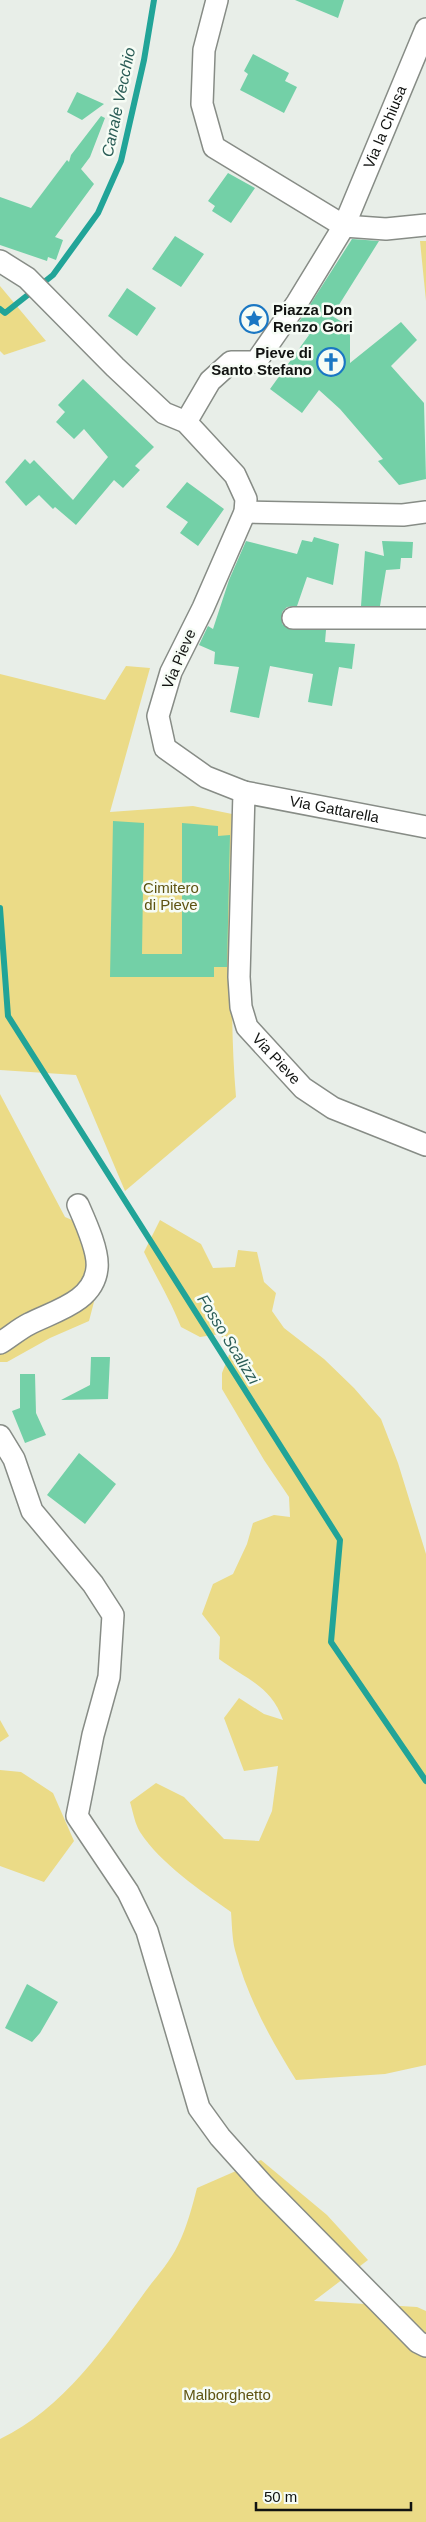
<svg xmlns="http://www.w3.org/2000/svg" width="426" height="2522" font-family="Arial,sans-serif">
  <style>
    .green { fill: #ebdb87 }
    .lines { fill: none; stroke-linecap: round; stroke-linejoin: round }
    .stream { stroke: #21a498; stroke-width: 6 }
    .building { fill: #73d0a7 }
    .street-casing { stroke: #878c86; stroke-width: 24 }
    .street { stroke: #fff; stroke-width: 21 }
    .labels { text-anchor: middle; stroke-width: 5; stroke-linejoin: round; paint-order: stroke }
    .street-label { font-size: 15px; fill: #111311; stroke: #f6fcf5 }
    .poi-label { font-size: 15px; font-weight: bold; fill: #111311; stroke: #f6fcf5; text-anchor: start }
    .park-label { font-size: 15px; fill: #5e5312; stroke: #f6fcf5 }
    .water-label { font-size: 16px; font-style: italic; fill: #2a5c56; stroke: #f6fcf5 }
  </style>
  <rect width="100%" height="100%" fill="#e8eee8"/>
  <path class="green" d="M420 241H426V301Z
    M0 286 46 341 4 355 0 351Z
    M126 666 150 668 110 812 193 806 237 815C234 909 228 1003 236 1097L125 1191 76 1075 0 1070V674L105 700Z
    M0 1094 65 1217 93 1229 101 1275 89 1321 50 1338 7 1362H0Z
    M160 1220 201 1244 213 1268 235 1267 238 1250 257 1252 264 1282 276 1293 272 1311 284 1328 324 1359 354 1388 381 1419 398 1463 426 1554V2065L385 2074 296 2080C271 2040 247 1997 235 1950 232 1938 232 1924 231 1912 200 1890 161 1864 140 1832 135 1824 133 1812 130 1802L156 1783 184 1797 224 1839 259 1841 272 1811 278 1766 244 1771 224 1718 239 1698 264 1714 283 1720C271 1686 246 1679 219 1659L220 1637 202 1614 213 1584 233 1574 247 1544 253 1523 274 1515 290 1517 289 1497 264 1460 222 1389V1373L231 1350 220 1334 200 1337 181 1327C171 1301 156 1277 144 1252Z
    M0 1720 9 1736 0 1742Z
    M0 1770 21 1772 53 1793 74 1841 44 1882 0 1866Z
    M261 2160 327 2215 368 2260 314 2301 417 2307 426 2311V2522H0V2439C63 2409 106 2346 145 2292 156 2277 170 2262 178 2245 187 2227 192 2207 197 2188Z"/>
  <g class="lines">
    <path class="stream" d="M0 309 5 313 53 275 98 213 121 161 144 60 154 0
      M0 908 8 1016 340 1540 331 1642 426 1781"/>
  </g>
  <path class="building" d="M295 0H344L338 18Z
    M253 54 289 73 285 81 297 87 284 113 240 90 248 74 244 71Z
    M77 92 104 104 82 120 67 112Z
    M101 116 105 118 90 157 81 169 94 184 55 237 63 240 56 260 48 257 47 261 0 245V197L31 208 67 160 69 162 71 155Z
    M228 173 255 188 231 223 212 211 215 206 208 201Z
    M175 236 204 254 181 287 152 269Z
    M352 239 379 241 332 316 344 323 350 333V363L401 322 417 340 391 366 424 403 426 479 399 485 378 461 383 459 340 409 319 390 302 413 270 389 309 335 297 325Z
    M127 288 156 308 137 336 108 316Z
    M83 379 154 447 135 466 140 470 123 488 114 480 76 525 55 507 53 509 39 495 26 506 5 482 25 459 30 464 34 460 73 500 108 457 84 429 74 439 56 422 65 412 58 405Z
    M187 482 224 509 198 546 180 533 188 522 166 507Z
    M314 537 339 544 333 585 307 577 297 606 287 607 282 612V624L293 630H326L325 642 355 644 352 669 339 667 332 706 308 702 313 674 270 666 259 718 230 712 239 667 214 664 215 652 199 645 208 626 213 629 229 580 246 541 297 554 302 540 312 542Z
    M382 541 413 542 412 558H401L400 569 386 570 380 606H361L365 551 384 556Z
    M113 821 144 823 142 954H182V823L218 826V836L230 835 227 967H214V977H110Z
    M91 1357H110L108 1399 61 1400 90 1385Z
    M20 1374H35L36 1413 46 1435 25 1443 12 1411 20 1408Z
    M79 1453 116 1484 85 1524 47 1495Z
    M27 1984 58 2002 40 2033 32 2042 5 2028Z"/>
  <g class="lines">
    <defs>
      <g id="street">
        <path d="M217 0 204 50 202 104 214 147 344 226 386 229 426 225"/>
        <path id="s1" d="M0 261 27 278 115 367 164 413 186 422 235 475 246 499 245 512 203 608 171 672 158 716 165 748 206 777 244 792 239 977 241 1007 247 1027 303 1088 333 1108 426 1145"/>
        <path id="s2" d="M186 422 210 381 231 362H256L297 303 344 226 426 29"/>
        <path d="M245 512 403 515 426 512"/>
        <path d="M293 618H426"/>
        <path id="s3" d="M244 792 426 827"/>
        <path d="M0 1343C10 1337 19 1329 29 1324 54 1311 94 1302 97 1268 99 1251 85 1221 78 1205"/>
        <path d="M0 1436 14 1459 32 1511 93 1584 113 1615 109 1677 93 1735 77 1816 128 1892 147 1931 199 2108 220 2137 264 2186 418 2342 426 2346"/>
      </g>
    </defs>
    <use href="#street" class="street-casing"/>
    <use href="#street" class="street"/>
  </g>
  <defs>
    <symbol id="sight-ring" viewBox="-11 -11 22 22"><circle r="9.5" fill="#f6fcf5" stroke="#1a77c3" stroke-width="1.5"/><path d="M0-6L1.8-2.2L6-1.7L2.9 1.2L3.7 5.4L0 3.3L-3.7 5.4L-2.9 1.2L-6-1.7L-1.8-2.2Z" fill="#1a77c3"/></symbol>
    <symbol id="church-ring" viewBox="-11 -11 22 22"><circle r="9.5" fill="#f6fcf5" stroke="#1a77c3" stroke-width="1.5"/><path d="M-1.2-6h2.4v3.5h3.3v2.4h-3.3V6h-2.4V-.1h-3.3v-2.4h3.3Z" fill="#1a77c3"/></symbol>
  </defs>
  <g fill-rule="evenodd">
    <use href="#sight-ring" x="238" y="303" width="32" height="32"/>
    <use href="#church-ring" x="315" y="346" width="32" height="32"/>
  </g>
  <g class="labels">
    <g class="street-label">
      <text dy="5" stroke="none"><textPath href="#s2" startOffset="370">Via la Chiusa</textPath></text>
      <text transform="translate(179 659) rotate(-67)" y="5">Via Pieve</text>
      <text dy="5" stroke="none"><textPath href="#s3" startOffset="92">Via Gattarella</textPath></text>
      <text dy="5" stroke="none"><textPath href="#s1" startOffset="985">Via Pieve</textPath></text>
    </g>
    <g class="poi-label">
      <text x="273" y="315">Piazza Don<tspan x="273" dy="17">Renzo Gori</tspan></text>
      <text x="312" y="358" text-anchor="end">Pieve di<tspan x="312" dy="17">Santo Stefano</tspan></text>
    </g>
    <g class="park-label">
      <text x="171" y="893">Cimitero<tspan x="171" dy="17">di Pieve</tspan></text>
      <text x="227" y="2400">Malborghetto</text>
    </g>
    <g class="water-label">
      <text transform="translate(118 102) rotate(-78)" y="6">Canale Vecchio</text>
      <text transform="translate(229 1339) rotate(58)" y="6">Fosso Scalizzi</text>
    </g>
  </g>
  <path d="M256 2502v8h155v-8" fill="none" stroke="#111311" stroke-width="2.5"/>
  <text x="264" y="2502" font-size="15" fill="#111311" stroke="#f6fcf5" stroke-width="4" paint-order="stroke">50 m</text>
</svg>
